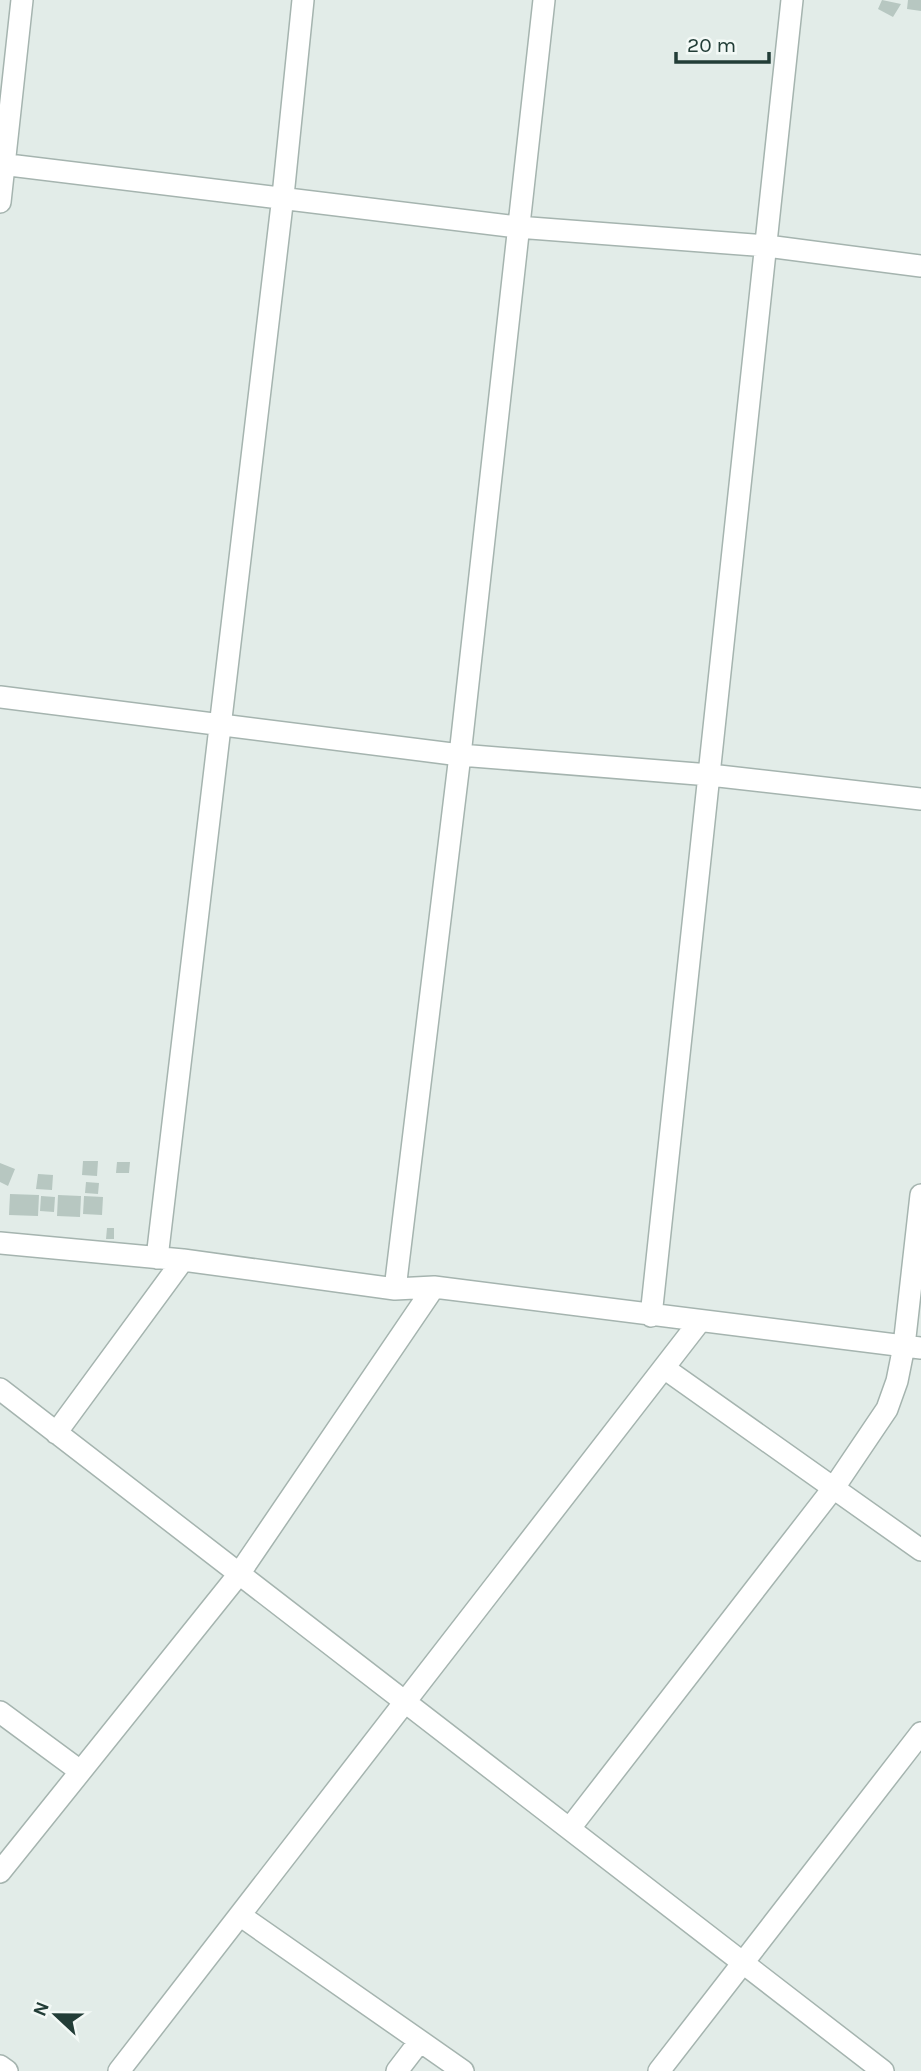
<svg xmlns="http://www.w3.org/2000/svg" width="921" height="2071" font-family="Karla,sans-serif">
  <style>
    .building { fill: #b7c7c1 }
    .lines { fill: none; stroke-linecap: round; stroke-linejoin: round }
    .minor-casing { stroke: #a5b4af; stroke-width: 24 }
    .minor { stroke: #fff; stroke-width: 21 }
  </style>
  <rect width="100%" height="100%" fill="#e2ece8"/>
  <path class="building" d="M882 0 901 4 893 17 878 9Z
    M908 0H921V11L907 9Z
    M83 1161H98L97 1176 82 1175Z
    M117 1162H130L129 1173H116Z
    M0 1163 15 1169 8 1186 0 1182Z
    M38 1174 53 1175 52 1190 36 1189Z
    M86 1182 99 1183 98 1194 85 1193Z
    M10 1194 39 1195 38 1216 9 1215Z
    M58 1195 81 1196 80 1217 57 1216Z
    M41 1196 55 1197 54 1212 40 1211Z
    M84 1196 103 1197 102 1215 83 1214Z
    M107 1228H114V1239H106Z"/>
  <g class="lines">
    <defs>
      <path id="minor" d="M0 164 517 227 767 246 921 266
        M0 202 22 0
        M0 697 460 755 710 775 921 799
        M0 1243 183 1260 395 1289 434 1287 921 1348
        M157 1258 283 196 303 0
        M395 1289 460 755 544 0
        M651 1316 792 0
        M664 1368 921 1550
        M0 1389 883 2071
        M56 1433 183 1260
        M0 1712 80 1771
        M570 1828 835 1486 887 1409 897 1381 904 1346 921 1195
        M0 1872 239 1574 434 1287
        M241 1916 463 2071
        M0 2066 7 2071
        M119 2071 700 1321
        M397 2071 420 2041
        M659 2071 921 1733"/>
    </defs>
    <use href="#minor" class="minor-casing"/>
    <use href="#minor" class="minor"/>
  </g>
  <g transform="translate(56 2015) rotate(292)" stroke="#f3f9f6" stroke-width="5" paint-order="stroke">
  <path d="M0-5L12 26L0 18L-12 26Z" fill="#223d37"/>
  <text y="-10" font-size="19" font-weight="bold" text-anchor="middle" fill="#223d37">N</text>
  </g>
  <path d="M676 52v10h93v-10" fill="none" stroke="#223d37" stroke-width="3.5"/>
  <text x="687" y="52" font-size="21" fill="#223d37" stroke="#f3f9f6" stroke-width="5" paint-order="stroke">20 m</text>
</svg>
